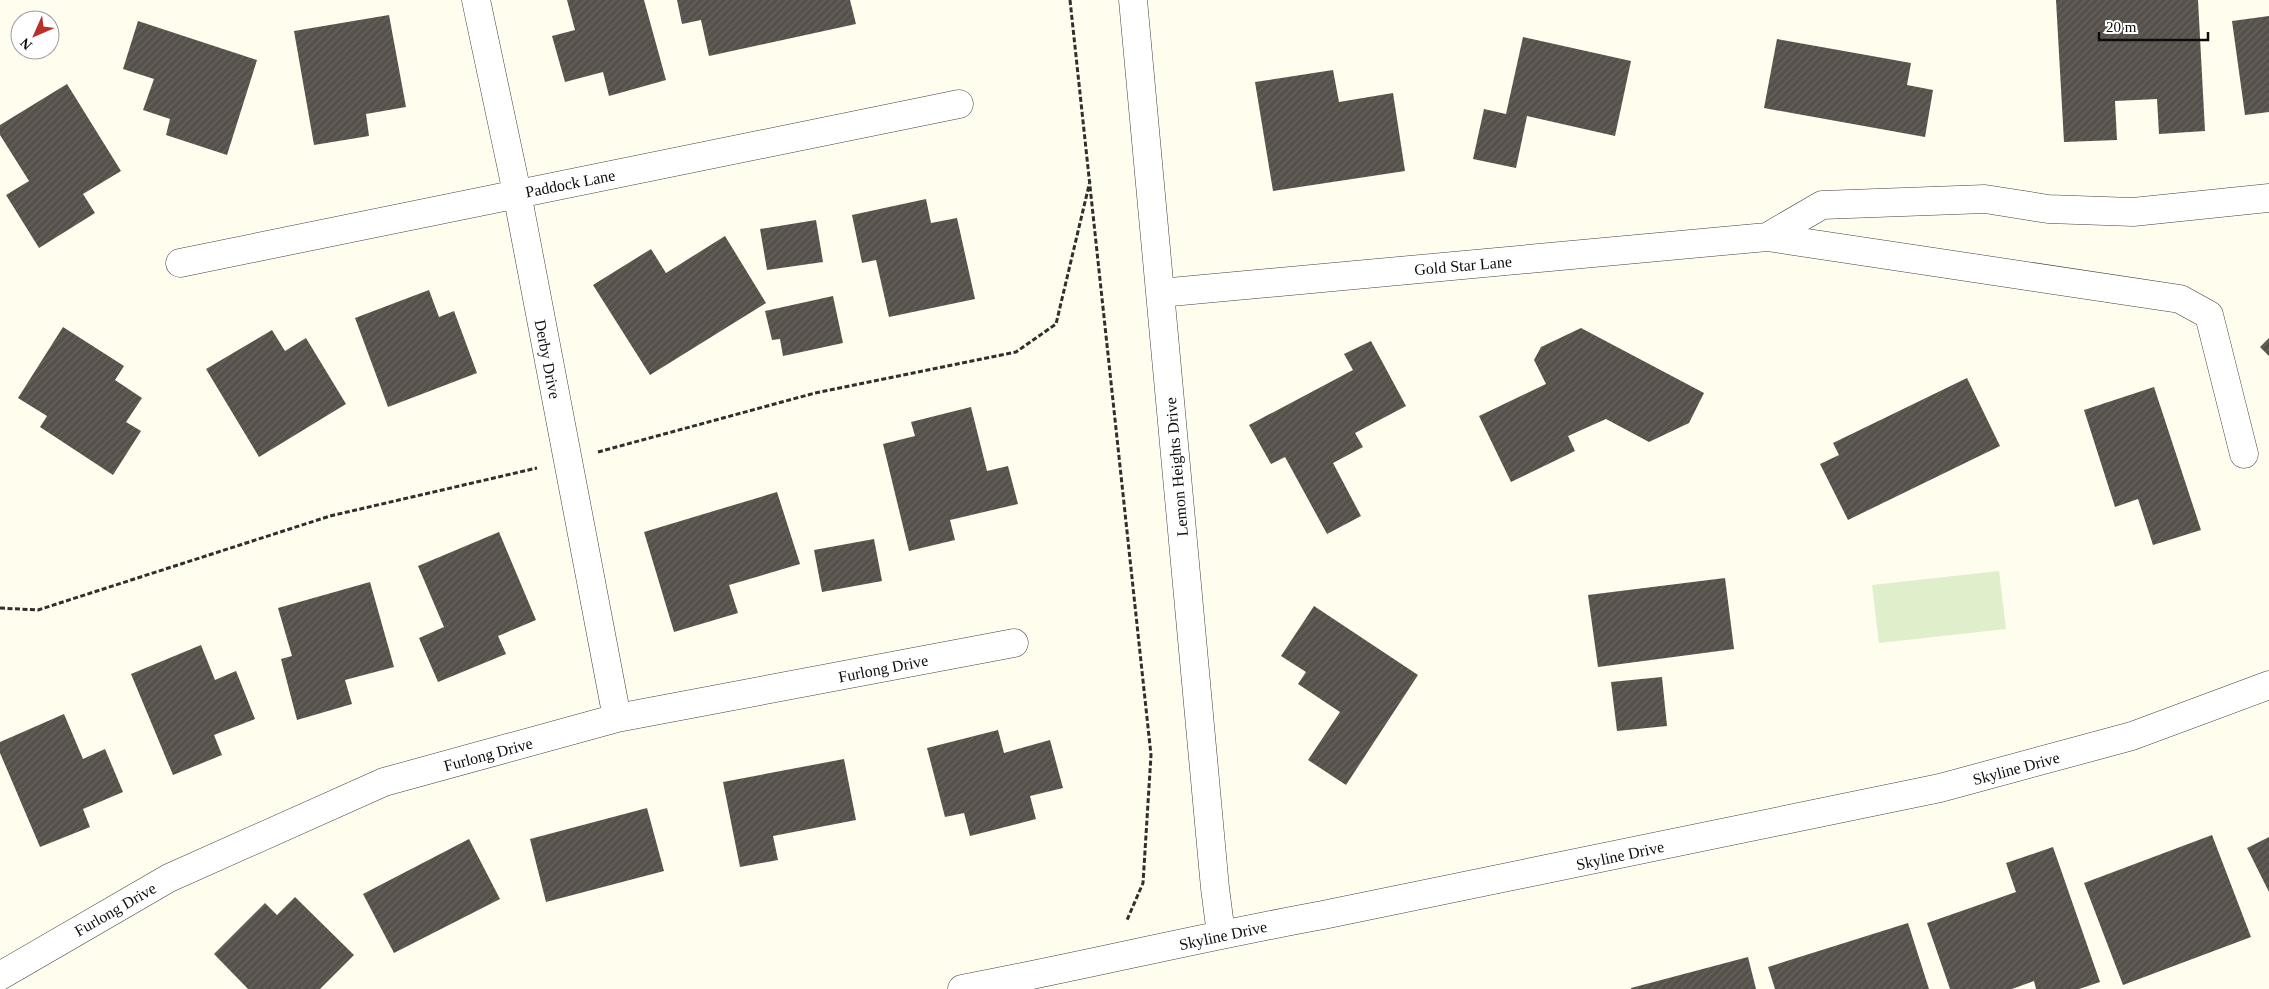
<svg xmlns="http://www.w3.org/2000/svg" width="2269" height="989" font-family="Georgia,serif">
  <style>
    .pitch { fill: #dfefcb }
    .building { fill: url(#building-hatch) }
    .lines { fill: none; stroke-linecap: round; stroke-linejoin: round }
    .minor-casing { stroke: #404040; stroke-width: 29 }
    .path { stroke: #2f2f2f; stroke-width: 3; stroke-dasharray: 5 2.5; stroke-linecap: butt }
    .minor { stroke: #fff; stroke-width: 28 }
    .labels { text-anchor: middle; stroke-width: 5; stroke-linejoin: round; paint-order: stroke }
    .street-label { font-size: 16px; fill: #0d0d0d; stroke: #fff }
  </style>
  <defs>
    <pattern id="building-hatch" width="6" height="6" patternUnits="userSpaceOnUse" patternTransform="scale(1.25)"><rect width="6" height="6" fill="#56504a"/><path d="M-1 1l2-2M0 6l6-6M5 7l2-2" fill="none" stroke="#696460"/></pattern>
  </defs>
  <rect width="100%" height="100%" fill="#fefdee"/>
  <path class="pitch" d="M1999 571 2006 629 1879 643 1872 585Z"/>
  <path class="building" d="M567 0H644L666 80 609 96 603 72 565 82 552 36 575 30Z
    M677 0H850L856 24 709 56 701 20 682 24Z
    M2056 0H2198L2205 131 2159 134 2157 99 2115 101 2117 140 2064 142Z
    M389 15 406 107 366 114 369 136 314 145 294 31Z
    M2269 16V112L2245 115 2232 21Z
    M138 21 257 60 227 155 166 135 170 119 143 110 154 79 123 69Z
    M1523 37 1631 61 1615 136 1527 116 1516 168 1473 159 1484 109 1506 114Z
    M1777 39 1911 63 1907 85 1933 90 1925 137 1764 108Z
    M1333 70 1339 102 1393 93 1405 171 1273 191 1255 82Z
    M67 84 121 171 83 194 95 213 39 248 6 195 29 181 0 135V125Z
    M926 199 931 223 957 218 975 299 889 317 876 260 862 263 852 215Z
    M816 220 823 262 767 270 760 229Z
    M725 236 766 303 650 375 593 285 651 249 666 273Z
    M429 290 439 317 454 311 477 373 388 407 355 318Z
    M833 296 843 343 783 356 780 339 772 340 765 311Z
    M63 327 124 366 115 380 142 398 126 422 141 431 113 475 40 427 47 416 18 398Z
    M1581 328 1704 393 1689 423 1649 442 1606 419 1568 436 1575 451 1511 482 1479 416 1546 384 1534 360 1541 347Z
    M272 330 285 351 306 338 346 404 259 457 206 369Z
    M2269 338V356L2260 347Z
    M1371 341 1406 406 1355 433 1363 447 1333 463 1361 516 1327 534 1285 457 1271 464 1249 425 1353 370 1344 354Z
    M1967 378 2000 446 1848 520 1820 464 1839 455 1833 443Z
    M2154 387 2201 530 2153 545 2138 499 2115 507 2084 410Z
    M971 407 987 471 1008 466 1018 504 950 520 955 540 909 551 883 444 915 436 911 422Z
    M777 492 800 564 729 585 738 613 674 632 644 532Z
    M499 532 536 620 498 636 506 654 438 682 419 638 444 627 418 566Z
    M874 539 882 581 822 592 814 550Z
    M1725 578 1734 649 1598 667 1588 595Z
    M370 582 394 667 345 680 352 704 297 720 281 659 292 656 278 608Z
    M1314 606 1418 675 1346 785 1308 760 1340 712 1298 684 1306 672 1281 656Z
    M201 645 215 680 236 671 255 719 214 735 222 755 173 775 131 674Z
    M1662 677 1667 726 1617 731 1611 682Z
    M64 714 83 759 105 749 123 792 83 809 90 827 40 847 0 753V742Z
    M998 730 1004 753 1050 740 1063 788 1030 796 1036 819 970 836 964 813 945 817 927 748Z
    M844 759 856 820 773 836 778 860 740 867 723 782Z
    M647 808 664 871 546 902 530 839Z
    M2212 835 2251 937 2123 985 2084 883Z
    M2269 837V892L2247 848Z
    M469 839 500 899 394 953 363 894Z
    M2053 847 2100 982 2079 989H2036L2034 981 2012 989H1950L1927 923 2016 892 2006 863Z
    M295 897 354 955 320 989H248L214 954 265 903 277 915Z
    M1908 923 1929 989H1775L1768 967Z
    M1748 957 1756 989H1631V988Z"/>
  <g class="lines">
    <defs>
      <path id="minor" d="M476 0 517 193 617 718
        M1133 0 1215 888 1221 934
        M1767 237 1822 205 1985 199 2048 209 2133 212 2269 198
        M180 263 959 104
        M1160 293 1767 237 2180 299 2209 315 2244 454
        M0 976 169 878 384 782 617 718 1014 643
        M962 989C1083 966 1202 937 1323 915L1940 788 2132 736 2269 685"/>
    </defs>
    <use href="#minor" class="minor-casing"/>
    <path class="path" d="M1070 0 1151 755 1143 883 1127 920
      M598 452 815 393 1016 352 1056 324 1090 181
      M0 608 38 610 330 516 537 468"/>
    <use href="#minor" class="minor"/>
  </g>
  <g class="labels">
    <g class="street-label">
      <text transform="translate(570 183) rotate(-11)" y="6">Paddock Lane</text>
      <text transform="translate(1463 265) rotate(-5)" y="6">Gold Star Lane</text>
      <text transform="translate(548 359) rotate(79)" y="6">Derby Drive</text>
      <text transform="translate(1176 467) rotate(-95)" y="6">Lemon Heights Drive</text>
      <text transform="translate(883 668) rotate(-11)" y="6">Furlong Drive</text>
      <text transform="translate(488 754) rotate(-15)" y="6">Furlong Drive</text>
      <text transform="translate(2016 768) rotate(-15)" y="6">Skyline Drive</text>
      <text transform="translate(1620 855) rotate(-12)" y="6">Skyline Drive</text>
      <text transform="translate(115 909) rotate(-30)" y="6">Furlong Drive</text>
      <text transform="translate(1223 935) rotate(-12)" y="6">Skyline Drive</text>
    </g>
  </g>
  <g transform="translate(35 35) rotate(225)"><circle r="24" fill="#ffffff" stroke="#9e9e9e"/>
  <path d="M0-4L9 19L0 12L-9 19Z" fill="#b9302a"/>
  <text y="-8" font-size="14" font-weight="bold" text-anchor="middle" fill="#0d0d0d">N</text>
  </g>
  <path d="M2099 32v8h109v-8" fill="none" stroke="#0d0d0d" stroke-width="2.5"/>
  <text x="2106" y="32" font-size="15" fill="#0d0d0d" stroke="#ffffff" stroke-width="4" paint-order="stroke">20 m</text>
</svg>
